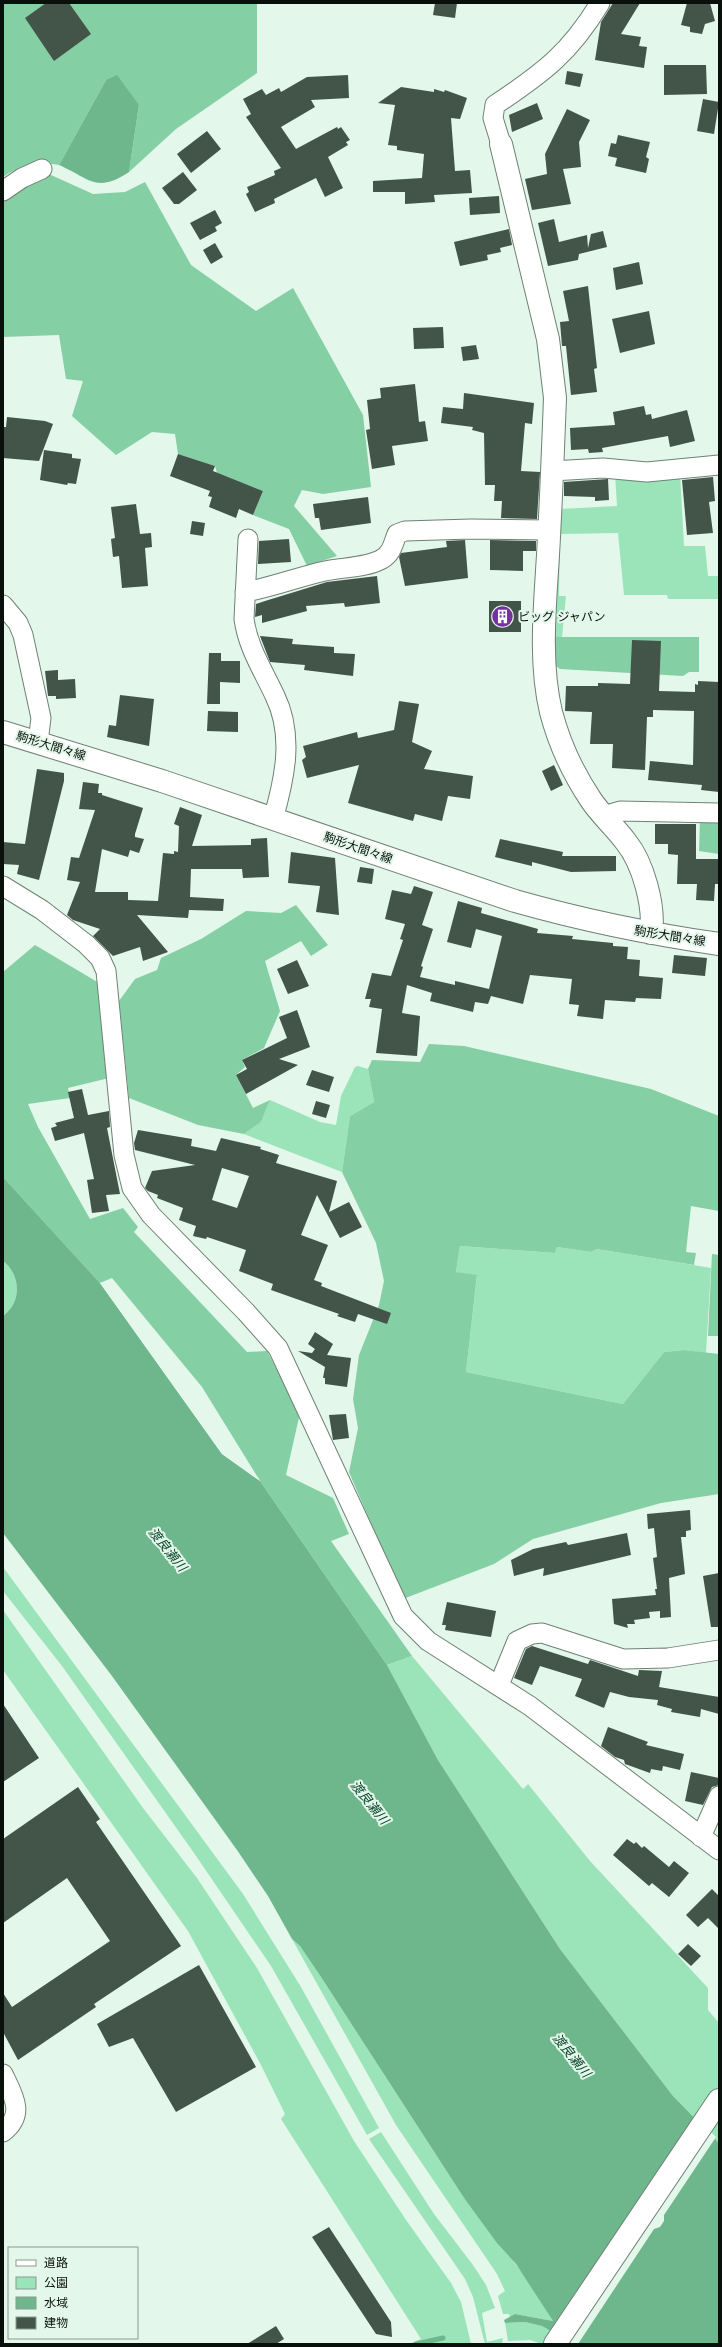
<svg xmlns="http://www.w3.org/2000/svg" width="722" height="2347" font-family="Inter,'Noto Sans JP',sans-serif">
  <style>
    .green { fill: #9be4b9 }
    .forest { fill: #85cfa4 }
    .water { fill: #6eb78d }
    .pier { fill: #e3f7ea }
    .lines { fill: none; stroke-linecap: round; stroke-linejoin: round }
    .stream { stroke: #6eb78d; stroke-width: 5 }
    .building { fill: #435449; fill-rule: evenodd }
    .street-casing { stroke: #6e8175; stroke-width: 21 }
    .secondary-casing { stroke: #6e8175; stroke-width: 24 }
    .street { stroke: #fff; stroke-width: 19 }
    .secondary { stroke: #fff; stroke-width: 22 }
    .labels { text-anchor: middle; stroke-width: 4; stroke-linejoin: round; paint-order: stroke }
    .poi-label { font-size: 12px; fill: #09100c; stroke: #e3f7ea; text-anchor: start }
    .street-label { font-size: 12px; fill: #09100c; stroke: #e3f7ea }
    .water-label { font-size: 13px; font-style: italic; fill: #0c472b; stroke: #e3f7ea }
  </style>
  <rect width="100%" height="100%" fill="#e3f7ea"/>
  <path class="green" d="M680 473 684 546H705L708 576H719V599H668L667 595H624L618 533 560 534 559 596H566L562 637H553L560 509 617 506 615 474Z
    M358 1066 368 1069 374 1102 350 1116 342 1172 244 1134 261 1122 270 1100 320 1122 336 1125 341 1096 355 1067Z
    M460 1246 555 1253 557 1247 591 1252 597 1249 711 1268 706 1353 684 1350 664 1352 623 1404 466 1372 477 1276 456 1272Z
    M3 1261C21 1275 22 1302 3 1316Z
    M3 1567 243 1894 301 1987 379 2128 367 2135 271 1966 194 1853 62 1666 3 1591Z
    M3 1610 143 1808 197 1878 257 1968 354 2141 406 2220 451 2283 461 2302 471 2344H409L421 2339 281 2119 285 2114 261 2065 188 1931 3 1670Z
    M412 1656 523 1789 528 1784 590 1861 708 1988V2010L719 2023V2143L673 2096 560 1949 438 1760 387 1665Z
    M292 1939 300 1946 321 1977 464 2198 527 2279 553 2321 515 2314 510 2317 509 2314H503L498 2296 505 2291 497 2274 396 2125Z
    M381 2132 434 2214 473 2265 486 2285 495 2308 482 2313 487 2342 503 2338 502 2344H485L473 2297 465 2279 369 2139Z
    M525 2322 542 2326 573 2344H542L530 2340 508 2341 505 2323Z"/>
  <path class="forest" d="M3 3H257V73L176 129 129 172 139 105 106 80 59 165C37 161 21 165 3 177Z
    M51 175 93 194 125 192 145 182 191 265 256 311 293 288 363 415 371 487 323 494 302 490 294 506 337 556 307 566 289 529 253 515 263 491 217 473 215 466 178 454 175 434 152 432 116 455 72 416 83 381 66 379 59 335 3 337V197L41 176Z
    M553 637H699V672H689L683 676 560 669 556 666Z
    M700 818 719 819V854L699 851Z
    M296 905 328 945 311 956 301 941 265 961 280 1011 264 1048 242 1060 245 1067 236 1075 253 1108 270 1100 261 1122 244 1134 198 1125 129 1098 119 1001 135 979 157 970 161 958 201 939 246 911 281 913Z
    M35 945 99 983 109 1078 68 1088 70 1098 28 1104 38 1127 90 1219 123 1208 138 1227 134 1232 247 1352 267 1351 300 1413 286 1475 333 1498 349 1534 331 1541 412 1656 387 1665 260 1481 202 1387 112 1278 100 1283 3 1177V972Z
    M429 1044 464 1046 651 1089 719 1116V1211L691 1206 686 1252 696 1253 694 1265 597 1249 591 1252 557 1247 555 1253 460 1246 456 1272 477 1275 466 1372 623 1404 664 1352 684 1350 719 1354V1494L661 1503 533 1539 494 1564 403 1599 349 1472 358 1428 353 1399 359 1355 379 1305 384 1281 376 1243 342 1172 350 1116 374 1102 368 1069 372 1060 420 1062Z
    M712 1254 719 1255V1336H708Z"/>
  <path class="water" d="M117 75 139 105 129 172C96 194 89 178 59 165L106 80Z
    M3 1177 100 1283 222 1454 260 1481 387 1665 438 1760 560 1949 673 2096 719 2143V2344H573L542 2326 525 2322 505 2323 504 2320 515 2314 553 2321 516 2264 497 2243 464 2198 321 1977 300 1946 292 1939 268 1896 237 1850 112 1676 3 1533V1316C22 1302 21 1275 3 1261Z"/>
  <path class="pier" d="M102 1282 223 1453 258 1477 260 1481 222 1454 100 1283Z
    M695 2116 716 2137 664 2215V2221L660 2227 654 2229 578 2344H569L549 2332Z"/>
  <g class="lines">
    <path class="stream" d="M416 2344 443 2338"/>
  </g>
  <path class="building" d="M46 3H69L91 34 54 61 25 18Z
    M435 3H457L455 18 433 15Z
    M613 3H640L621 34 641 37 639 46 647 47 644 68 595 60 601 22Z
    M687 3H710L715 21 705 24 702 34 690 32V27L681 25Z
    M664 65H706L707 94 664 95Z
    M567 71 583 74 580 87 565 84Z
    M348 75 349 98 311 100 315 107 281 127 296 149 337 127 338 129 341 127 350 140 346 142 348 145 328 157 343 188 325 197 316 178 274 199 275 203 255 212 246 194 249 192 247 187 275 175 274 171 281 168 246 117 251 114 243 99 262 89 266 95 279 88 281 92 307 77Z
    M401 87 434 92V89L444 92 445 90 467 98 460 119 451 118 455 171 470 170 472 193 434 195 435 202 405 204V192H373V181L422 178 424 154 397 150V146L388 145 395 105 378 103Z
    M703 99 719 102 714 134 697 131Z
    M537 103 543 119 512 132 509 115Z
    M567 109 590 120 579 142 581 167 563 169 571 204 532 210 525 179 547 174 545 154Z
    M207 131 221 149 191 173 177 154Z
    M618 135 650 142 646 157 649 159 646 173 615 166 617 158 608 156 611 143 616 144Z
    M183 172 197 190 179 204H174L162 188Z
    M499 196 500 213 470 215 469 198Z
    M215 210 222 223 215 227 217 231 200 240 190 223Z
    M554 219 559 242 587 235 588 248 591 234 603 231 607 247 579 254 578 260 548 266 538 223Z
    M509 229 512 245 500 248 501 252 487 255 488 260 460 266 454 242Z
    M215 243 223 257 211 264 203 250Z
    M639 262 643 284 616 290 613 268Z
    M588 286 597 368 594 369 597 392 571 395 566 346H562L560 322 569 321 563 291Z
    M649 311 655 344 620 353 612 319Z
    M443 327 444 348 414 349 413 328Z
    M476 345 479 359 463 361 461 347Z
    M415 384 419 422 425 421 428 441 392 446 395 465 372 469 366 430 370 429 367 400 381 398 380 388Z
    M464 393 534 403 532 424 525 423 521 471 540 472 537 519 501 518 502 501H494L495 485H485L484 433 472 430 473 427 441 423 443 407 463 409Z
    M644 406 646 415 651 414 652 419 687 410 695 441 670 447 668 436 602 448 603 452 589 453 588 449 571 450 570 428 615 425 613 412Z
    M7 417 45 421 53 424 39 461 3 458V427H6Z
    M44 450 72 454V458L81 459 76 484 68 483 67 485 40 480Z
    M178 454 215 466 213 471 263 491 253 515 239 509 236 518 209 507 212 497 208 496 210 491 170 476Z
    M713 477 715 501 709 502 713 533 687 535 682 480Z
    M608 479 609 500 595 501V497L564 496V482Z
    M368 497 371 523 321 530 319 518H315L313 504Z
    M136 504 140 534 151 533 152 547 145 548 148 586 122 588 119 556 113 557 111 539 115 538 111 507Z
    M192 521 205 523 203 536 190 534Z
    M289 539 291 562 258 564 259 541Z
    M465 540 468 578 405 586 399 557 401 553 447 547 446 541Z
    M490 540 536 541V551H523V571L490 570Z
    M377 576 380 603 345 607 344 603 306 606 307 611 262 623V615L255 617 256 604 265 601 327 582Z
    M489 601H521V632H489Z
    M260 636 293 639 292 644 334 647V653L355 654 353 676 304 670 305 665 270 662Z
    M632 640 661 641 659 691 695 692V684L698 685V681L719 682V792L701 790 702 785 648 780 650 761 693 765 694 711 653 710V717H647L645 770 612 768 613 744H590L592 712 565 711 566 686H598V683L630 684Z
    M209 653H221V661H240V683L220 682V704H207Z
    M58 670V680L75 679 76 698 56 699V696H48L45 671Z
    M120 695 154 699 149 746 107 737 109 725 116 726Z
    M399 701 419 704 412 742 432 751 424 769 473 776 470 799 448 796 442 821 415 814 413 821 348 803 359 765 307 778 302 760 306 757 303 746 357 732 358 738 394 730Z
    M208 711 238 712V732L207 731Z
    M554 765 563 785 551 791 542 771Z
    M37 769 64 773V781L39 880 17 874 19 865 3 864V842L25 844Z
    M83 782 99 784 98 793H102V795L143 808 135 834V837L144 839 139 853 130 850 128 857 102 849 95 892H128V900L158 901 163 853 174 854V851L178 852 179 826 174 824 180 807 202 815 192 846 251 845V839L267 838 269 877 243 878 242 869H191L190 897 224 899 223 911 189 910 188 918 137 915 168 952 143 961 140 947 113 956 93 936 100 929 73 920 67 915 80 882 67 880 71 857 79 858 95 810 79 809Z
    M655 824H696V859H719V884H715L714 901 696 900 697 884H677L678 855 668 854V844H655Z
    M500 839 563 852 562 856H616V871L571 872 532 862V866L495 857Z
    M291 852 335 858 339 915 316 912 320 886 288 883Z
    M360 867 374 869 372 884 357 882Z
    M414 886 433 892 422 925 433 929 421 966 423 967 420 977 455 985V981L489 989 502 936 476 929 471 948 447 942 458 901 482 908 481 913 538 929 537 933 573 936 572 939 613 943V946L628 947 627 959 640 960 639 976 663 978 661 999 636 998 635 1002 605 1000 603 1019 577 1016 579 1005 569 1004 572 979 530 975 523 1004 491 996 488 1004 475 1002 473 1012 430 1001 432 993 407 985 402 1013 420 1016 417 1056 376 1053 382 1009 369 1007 371 999H365L372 973 391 976 403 940 400 939 405 924 385 919 392 890 411 894Z
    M674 955 707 958 705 976 672 973Z
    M297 960 309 986 288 994 277 969Z
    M297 1010 310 1047 279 1059 298 1065 246 1094 236 1075 247 1069 242 1060 287 1038 279 1017Z
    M312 1070 334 1077 329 1092 306 1085Z
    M82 1089 88 1115 109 1111 110 1127 107 1128 120 1194 106 1195 109 1211 92 1213 87 1180 94 1179 84 1133 55 1141 51 1128 57 1126 55 1123 74 1118 68 1092Z
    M316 1101 330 1105 326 1118 312 1114Z
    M138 1130 192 1139 191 1146 216 1151 221 1138 261 1147 260 1149 279 1155 276 1163 337 1181 329 1212 349 1202 362 1227 340 1238 317 1195 301 1235 328 1245 314 1280 322 1283 321 1286 391 1313 387 1324 358 1314 355 1322 337 1316 339 1314 271 1290 273 1284 239 1271 246 1250 207 1237 206 1239 193 1236 196 1226 179 1220 183 1208 157 1198 158 1195 148 1191 145 1188 152 1171 195 1165 135 1150 134 1143ZM222 1168 249 1176 237 1208 212 1200Z
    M315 1332 333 1344 327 1355 351 1358 347 1387 325 1384V1378H323L325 1367 298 1351 312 1353 315 1349 308 1344Z
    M346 1414 349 1438 333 1440 329 1415Z
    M690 1510 691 1530 686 1531V1537H681L685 1574 669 1578 671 1617 660 1618V1611L649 1612 650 1618 634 1620 635 1624H627L628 1628 614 1624 612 1599 656 1595 655 1589H657L653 1558 657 1557 654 1528 648 1529 647 1514Z
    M627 1533 631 1555 543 1576 544 1568 514 1576 511 1560 533 1549 566 1542 568 1545Z
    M719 1573V1627H711L703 1576Z
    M447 1602 496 1611 491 1637 445 1630 446 1625H442Z
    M532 1646 588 1664 590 1660 638 1676 639 1670 662 1671 659 1687 719 1697V1714L701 1709 700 1717 671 1712 672 1709 657 1705 658 1700 629 1697 610 1692 604 1708 575 1696 582 1679 540 1666 532 1685 514 1678 526 1649Z
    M3 1704 39 1758 3 1782Z
    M608 1727 648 1742 646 1745 684 1754 680 1770 663 1766 662 1771 651 1769 650 1773 625 1764 624 1760 615 1757 601 1746Z
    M691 1772 719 1778V1785L712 1787 703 1805 685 1801Z
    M78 1787 100 1819 96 1822 181 1946 94 2004 96 2007 18 2060 3 2032V1993L12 2007 110 1941 67 1878 3 1923V1839Z
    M627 1839 634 1844 636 1842 642 1848 644 1846 669 1867 674 1861 689 1873 669 1897 652 1883 649 1886 613 1855Z
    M712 1889 719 1896V1929L708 1918 698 1927 686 1915Z
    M688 1944 701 1956 691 1966 678 1954Z
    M199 1965 256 2067 176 2112 133 2038 109 2047 97 2024Z
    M329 2227 391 2322 392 2337 376 2334 312 2237Z
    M276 2326 284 2339 276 2344H247Z"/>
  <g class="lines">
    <defs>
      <path id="street" d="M501 144 493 118 495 105C543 73 570 53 600 3
        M3 191 22 178 42 169
        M552 471 603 468 647 472 719 465
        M248 539 244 619C248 648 263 670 275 696 294 735 285 778 273 819
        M245 592C273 587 298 577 325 571 343 567 366 568 382 559 392 553 393 544 397 534L405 531 471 529 550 530
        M3 605 18 623 23 635 41 718 38 742
        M604 816 620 811 719 813
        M3 886 42 910 86 944 100 958 106 971 124 1155 132 1188 151 1215 246 1312 278 1348 403 1616 428 1641 530 1706 719 1850
        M499 1685 517 1641 532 1634 542 1633 623 1659 668 1658 719 1650
        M701 1837 719 1796
        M3 2074C13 2095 26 2114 3 2132"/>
      <path id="secondary" d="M501 144 548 339 555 398C553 450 551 503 548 555 545 606 539 662 551 712 559 743 573 773 591 800 601 815 615 827 626 842 643 863 655 906 651 933
        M3 732 162 781 515 901C582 920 650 934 719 944
        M555 2344 719 2100"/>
    </defs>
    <use href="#street" class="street-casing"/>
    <use href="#secondary" class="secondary-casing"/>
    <use href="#street" class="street"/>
    <use href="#secondary" class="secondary"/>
  </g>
  <defs>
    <symbol id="building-disc" viewBox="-11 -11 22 22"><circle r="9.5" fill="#7430a4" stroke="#e3f7ea"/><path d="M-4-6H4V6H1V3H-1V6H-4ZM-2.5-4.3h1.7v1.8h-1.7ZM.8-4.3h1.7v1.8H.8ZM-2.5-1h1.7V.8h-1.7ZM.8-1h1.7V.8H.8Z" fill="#fff"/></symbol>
  </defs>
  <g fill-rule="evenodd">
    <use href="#building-disc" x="490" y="604" width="25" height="25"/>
  </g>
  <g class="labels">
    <g class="poi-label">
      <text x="518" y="621">ビッグ ジャパン</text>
    </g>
    <g class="street-label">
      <text transform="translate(51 746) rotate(17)" y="4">駒形大間々線</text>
      <text transform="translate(358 848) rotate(19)" y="4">駒形大間々線</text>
      <text transform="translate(670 936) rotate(9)" y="4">駒形大間々線</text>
    </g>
    <g class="water-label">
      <text transform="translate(168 1549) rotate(51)" y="5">渡良瀬川</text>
      <text transform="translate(370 1802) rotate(51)" y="5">渡良瀬川</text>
      <text transform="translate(572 2055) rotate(51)" y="5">渡良瀬川</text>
    </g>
  </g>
  <rect width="722" height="2347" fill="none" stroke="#09100c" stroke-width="8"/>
  <rect x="8" y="2247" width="130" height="92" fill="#e3f7ea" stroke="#8c9b91"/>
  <rect x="16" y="2260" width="20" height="6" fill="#ffffff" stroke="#8c9b91"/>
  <text x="44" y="2267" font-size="12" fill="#09100c">道路</text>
  <rect x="16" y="2277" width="20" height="12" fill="#9be4b9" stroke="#8c9b91"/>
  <text x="44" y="2287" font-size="12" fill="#09100c">公園</text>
  <rect x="16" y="2297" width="20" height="12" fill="#6eb78d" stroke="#8c9b91"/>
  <text x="44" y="2307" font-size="12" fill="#09100c">水域</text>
  <rect x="16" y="2317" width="20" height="12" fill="#435449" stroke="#8c9b91"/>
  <text x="44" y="2327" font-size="12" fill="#09100c">建物</text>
</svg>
